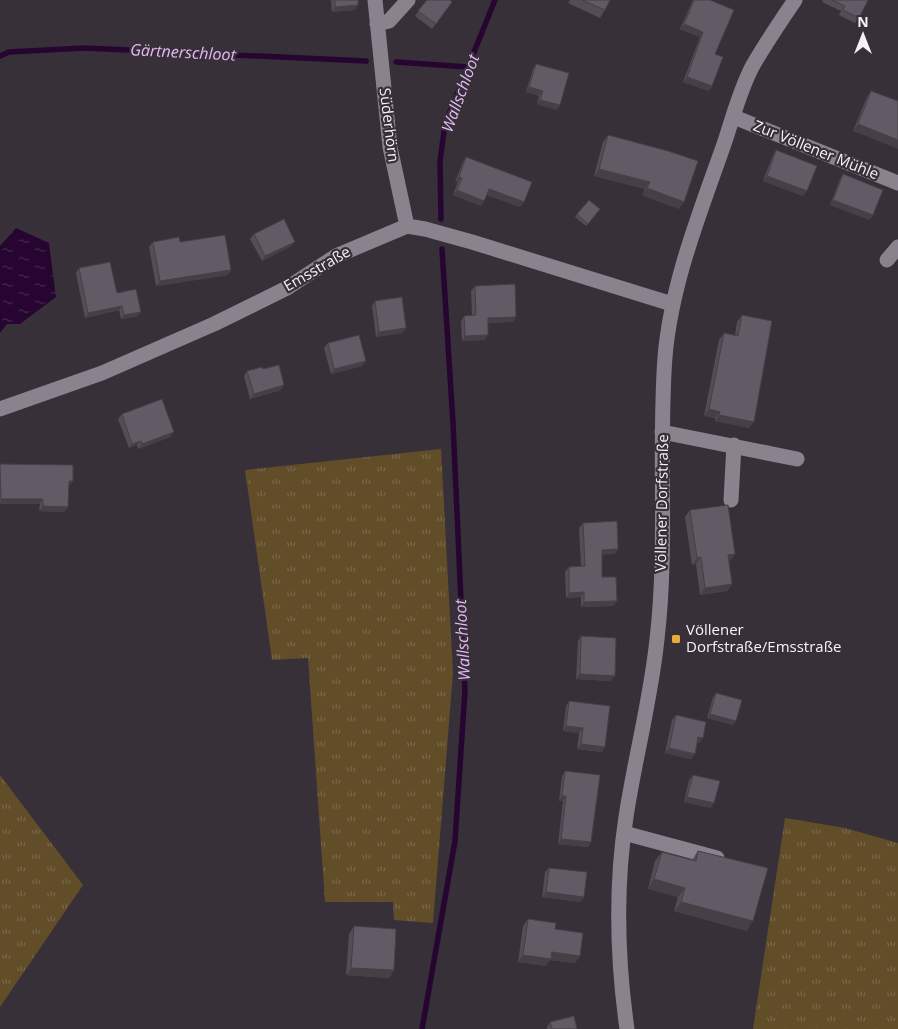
<svg xmlns="http://www.w3.org/2000/svg" width="898" height="1029" font-family="'Open Sans',sans-serif">
  <style>
    .grass { fill: url(#grass-tufts) }
    .water { fill: url(#water-ripples) }
    .lines { fill: none; stroke-linecap: round; stroke-linejoin: round }
    .stream { stroke: #270531; stroke-width: 5.5 }
    .minor { stroke: #8a838d; stroke-width: 15 }
    .wall { fill: #544d56 }
    .shaded-wall { fill: #453f46 }
    .building { fill: #625a64; stroke: #453f46 }
    .poi-dot { fill: #e8ab37; stroke: #373039; stroke-width: 2 }
    .labels { text-anchor: middle; stroke-width: 4.5; stroke-linejoin: round; paint-order: stroke }
    .street-label { font-size: 15px; fill: #f5f1f7; stroke: #373039 }
    .poi-label { font-size: 15px; fill: #f5f1f7; stroke: #373039; text-anchor: start }
    .water-label { font-size: 16px; font-style: italic; fill: #e7baf6; stroke: #373039 }
  </style>
  <defs>
    <pattern id="grass-tufts" width="24" height="20" patternUnits="userSpaceOnUse" patternTransform="scale(1.25)"><rect width="24" height="20" fill="#624d29"/><path d="M3 7l-1-3M5 7V3M7 7l1-3M15 17l-1-3M17 17v-4M19 17l1-3" fill="none" stroke="#796749"/></pattern>
    <pattern id="water-ripples" width="26" height="14" patternUnits="userSpaceOnUse" patternTransform="scale(1.25)"><rect width="26" height="14" fill="#270531"/><path d="M2 4q2-2 4 0t4 0M15 11q2-2 4 0t4 0" fill="none" stroke="#472a50"/></pattern>
  </defs>
  <rect width="100%" height="100%" fill="#373039"/>
  <path class="grass" d="M441 449 453 673 433 923 394 920 393 902H325L308 658 272 660 245 470Z
    M0 775 83 885 0 1007Z
    M785 818 845 828 898 843V1029H753Z"/>
  <path class="water" d="M16 228 49 243 56 297 20 324H7L0 333V246Z"/>
  <g class="lines">
    <path class="stream" d="M0 56 9 52 85 48 366 61
      M396 62 468 67
      M441 219 440 161 445 124 495 0
      M422 1029 455 841 465 690 453 423 442 249"/>
    <path class="minor" d="M375 0 390 147 407 226
      M377 24 389 21 408 0
      M734 117 898 183
      M887 260 898 247
      M0 409 102 373 214 324 287 288 336 256 407 226 425 229 472 242 672 304
      M662 432 797 459
      M731 500 734 445
      M624 833 717 858
      M627 1029C617 958 615 888 626 817 635 757 651 699 657 639 668 545 658 451 665 357 671 285 699 215 723 147 732 121 739 92 752 67 765 44 780 22 795 0"/>
  </g>
  <path class="wall" d="M331 0H358L355 10 332 12Z
    M427 0 452 2 432 29 415 16Z
    M570 0H610L605 10 600 18 568 3Z
    M693 0H710L715 54 712 86 709 91 683 82 700 37 680 29Z
    M823 0H868L859 18 855 23 839 15 841 11 822 2Z
    M536 64 557 110 537 104 539 96 526 92 533 69Z
    M871 91 898 101 853 131 867 97Z
    M608 135 679 209 642 195 645 189 594 176 603 142Z
    M776 150 803 196 763 181 773 155Z
    M466 157 520 207 487 195 481 206 453 195 458 182H455L463 162Z
    M843 174 870 220 830 205 840 179Z
    M600 209 586 226 575 217 577 214Z
    M254 234 291 246 262 261 250 239Z
    M153 242H180L228 275 156 286 149 247Z
    M79 268 117 293 138 316 121 319 119 310 85 318 76 273Z
    M475 286 513 322 488 323 485 340 462 341 461 321 464 316 472 315 471 291Z
    M375 301 403 333 376 337 372 306Z
    M742 315 749 428 715 421V418L704 416 719 340 724 333 735 335 737 322Z
    M328 343 362 366 331 374 324 348Z
    M247 371 281 390 250 399 244 376Z
    M122 414 174 432 170 437 138 449 137 445 129 448 118 419Z
    M0 464 69 486 64 512 39 511 40 504H0Z
    M690 510 735 554 729 561 732 584 727 591 700 595 696 564 692 565 685 517Z
    M583 523 615 554H602V577L617 601 613 606 581 607V597L566 598 565 572 569 567 581 566 579 528Z
    M581 636 611 681 576 679 578 641Z
    M716 693 736 721 733 725 707 718 713 697Z
    M569 701 602 752 577 749 579 733 563 731 566 706Z
    M676 715 699 743 697 742 695 754 691 759 665 753 672 720Z
    M565 771 591 842 588 847 558 844 563 801H559L562 776Z
    M693 775 711 808 684 802 689 780Z
    M698 851 747 931 674 911 678 897 648 889 655 861 662 852 692 860Z
    M549 868 584 897 580 902 542 897 545 872Z
    M528 919 555 929 580 956 575 963 550 960 546 966 518 962 523 926Z
    M354 926 394 970 389 978 346 975 349 934Z
    M550 1022 577 1029H547V1027Z"/>
  <path class="shaded-wall" d="M358 5 355 10 332 12 335 7Z
    M684 24 703 32 700 37 680 29Z
    M687 77 712 86 709 91 683 82Z
    M529 87 543 91 539 96 526 92Z
    M540 100 560 105 557 110 537 104Z
    M858 124 898 140V149L853 131Z
    M599 169 650 182 645 189 594 176Z
    M767 176 807 191 803 196 763 181Z
    M459 177 462 178 458 182H455Z
    M647 188 684 202 679 209 642 195Z
    M489 189 524 202 520 207 485 194Z
    M457 190 484 201 481 206 453 195Z
    M833 200 873 215 870 220 830 205Z
    M295 242 291 246 262 261 265 256Z
    M231 270 228 275 156 286 160 281Z
    M122 306 119 310 85 318 88 313Z
    M141 312 138 316 121 319 124 315Z
    M516 317 513 322 484 323 488 318Z
    M406 328 403 333 376 337 379 332Z
    M488 335 485 340 462 341 465 336Z
    M366 361 362 366 331 374 334 369Z
    M284 385 281 390 250 399 254 394Z
    M709 409 720 412 715 418 704 416Z
    M719 415 754 422 749 428 715 421Z
    M174 432 170 437 138 449 142 444Z
    M141 441 137 445 129 448 132 444Z
    M69 481H73L69 486H65Z
    M1 499H43L40 504H0Z
    M43 506 68 507 64 512 39 511Z
    M618 549 615 554 598 555 602 550Z
    M735 554 730 561 723 562 728 555Z
    M701 557 696 564 692 565 697 558Z
    M732 584 727 591 700 595 705 588Z
    M584 592 581 597 566 598 569 593Z
    M617 601 613 606 581 607 584 602Z
    M580 674 615 676 611 681 576 679Z
    M710 714 736 721 733 725 707 718Z
    M566 726 583 728 579 733 563 731Z
    M698 737 703 738 699 743 695 742Z
    M581 744 605 747 602 752 577 749Z
    M669 748 695 754 691 759 665 753Z
    M562 796H566L563 801H559Z
    M687 797 714 803 711 808 684 802Z
    M561 839 591 842 588 847 558 844Z
    M654 879 685 888 678 897 648 889Z
    M546 892 584 897 580 902 542 897Z
    M681 902 753 921 747 931 674 911Z
    M552 952 580 956 575 963 550 960 546 966 518 962 523 955Z
    M351 968 394 970 389 978 346 975Z"/>
  <path class="building" d="M335 0H358V5L335 7Z
    M427 0H450L452 2 436 24 418 11Z
    M582 0H610L605 10Z
    M694 0H710L734 10 715 54 723 57 712 86 687 77 703 32 684 24Z
    M832 0H868L859 18 843 10 845 6Z
    M536 64 569 73 560 105 540 100 543 91 529 87Z
    M871 91 898 101V140L858 124Z
    M608 135 668 151 698 161 684 202 647 188 650 182 599 169Z
    M776 150 817 166 807 191 767 176Z
    M466 157 532 182 524 202 489 189 484 201 457 190 462 178 459 177Z
    M843 174 883 190 873 215 833 200Z
    M589 200 600 209 588 224 577 214Z
    M284 219 295 242 265 256 254 234Z
    M225 235 231 270 160 281 153 242 179 237 180 242Z
    M110 262 117 293 136 289 141 312 124 315 122 306 88 313 79 268Z
    M515 284 516 317 488 318V335L465 336 464 316 476 315 475 286Z
    M402 297 406 328 379 332 375 301Z
    M742 315 772 321 754 422 719 415 720 412 709 409 724 333 738 336Z
    M359 335 366 361 334 369 328 343Z
    M279 365 284 385 254 394 247 371 262 367 263 369Z
    M162 399 174 432 142 444 141 441 132 444 122 414Z
    M0 464 73 465V481H69L68 507 43 506V499H1Z
    M728 505 735 554 728 555 732 584 705 588 701 557 697 558 690 510Z
    M617 521 618 549 602 550V577H616L617 601 584 602V592L569 593V567L585 566 583 523Z
    M581 636 616 638 615 676 580 674Z
    M716 693 742 700 736 721 710 714Z
    M569 701 610 706 605 747 581 744 583 728 566 726Z
    M676 715 706 722 703 738 698 737 695 754 669 748Z
    M565 771 600 775 591 842 561 839 566 796H562Z
    M693 775 720 781 714 803 687 797Z
    M698 851 768 868 753 921 681 902 685 888 654 879 662 852 696 861Z
    M549 868 587 872 584 897 546 892Z
    M528 919 556 923 555 929 583 933 580 956 552 952 551 959 523 955Z
    M354 926 396 929 394 970 351 968Z
    M574 1016 577 1029H552L550 1022Z"/>
  <rect class="poi-dot" x="671" y="634" width="10" height="10" rx="2.5"/>
  <g class="labels">
    <g class="street-label">
      <text transform="translate(389 125) rotate(83)" y="5">Süderhörn</text>
      <text transform="translate(816 150) rotate(22)" y="5">Zur Völlener Mühle</text>
      <text transform="translate(317 269) rotate(-30)" y="5">Emsstraße</text>
      <text transform="translate(662 503) rotate(-89)" y="5">Völlener Dorfstraße</text>
    </g>
    <g class="poi-label">
      <text x="686" y="635">Völlener<tspan x="686" dy="17">Dorfstraße/Emsstraße</tspan></text>
    </g>
    <g class="water-label">
      <text transform="translate(183 52) rotate(3)" y="6">Gärtnerschloot</text>
      <text transform="translate(460 93) rotate(-70)" y="6">Wallschloot</text>
      <text transform="translate(462 640) rotate(-93)" y="6">Wallschloot</text>
    </g>
  </g>
  <g transform="translate(863 35)" stroke="#373039" stroke-width="4" paint-order="stroke">
  <path d="M0-4L9 19L0 12L-9 19Z" fill="#f5f1f7"/>
  <text y="-8" font-size="14" font-weight="bold" text-anchor="middle" fill="#f5f1f7">N</text>
  </g>
</svg>
